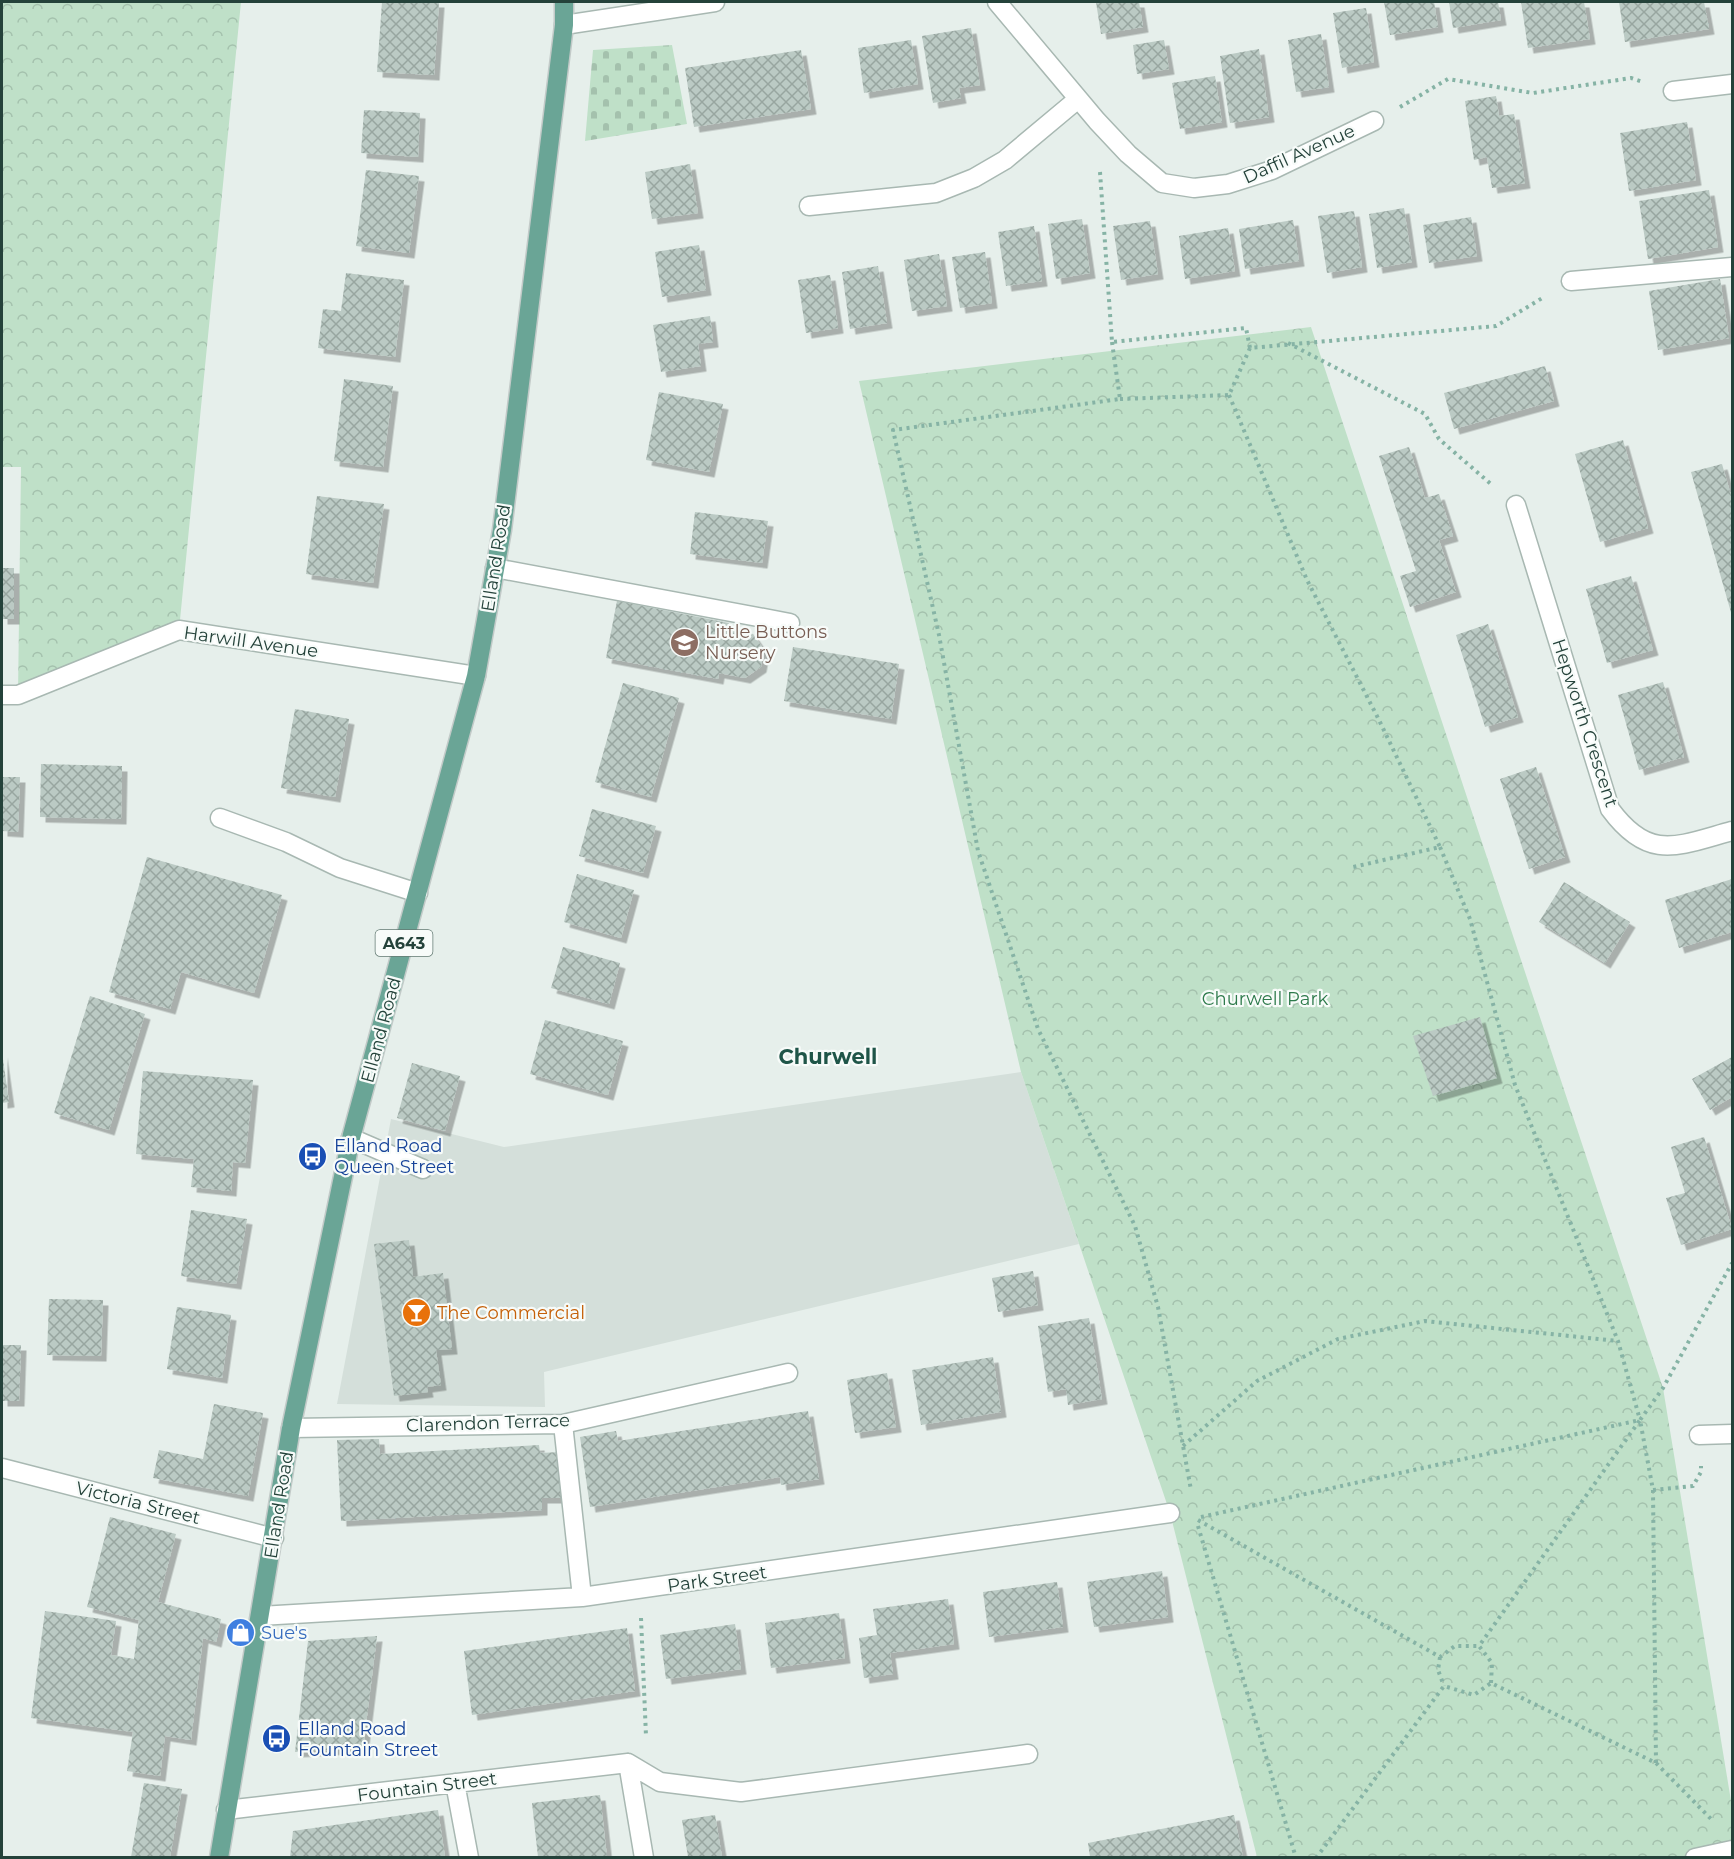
<svg xmlns="http://www.w3.org/2000/svg" width="1734" height="1859" font-family="Montserrat,sans-serif">
  <style>
    .built { fill: #d4dfda }
    .forest { fill: url(#forest-crowns) }
    .cemetery { fill: url(#cemetery-stones) }
    .building { fill: url(#building-cross-hatch); filter: url(#shadow) }
    .lines { fill: none; stroke-linecap: round; stroke-linejoin: round }
    .minor-casing { stroke: #a8b8b2; stroke-width: 21 }
    .major-casing { stroke: #c2cac8; stroke-width: 21 }
    .path { stroke: #86b3a5; stroke-width: 4; stroke-dasharray: 3 4.5; stroke-linecap: butt }
    .minor { stroke: #fff; stroke-width: 18 }
    .major { stroke: #6aa596; stroke-width: 18 }
    .labels { text-anchor: middle; stroke-width: 4.5; stroke-linejoin: round; paint-order: stroke }
    .shield { fill: #f7fbf9; stroke: #637a73; stroke-width: 1.5 }
    .shield-label { font-size: 16px; font-weight: bold; fill: #24423a }
    .street-label { font-size: 18px; fill: #24423a; stroke: #f7fbf9 }
    .education-label { font-size: 18px; fill: #785e54; stroke: #f7fbf9; text-anchor: start }
    .park-label { font-size: 18px; fill: #2d7a4b; stroke: #f7fbf9 }
    .transit-label { font-size: 18px; fill: #164399; stroke: #f7fbf9; text-anchor: start }
    .food-label { font-size: 18px; fill: #c56008; stroke: #f7fbf9; text-anchor: start }
    .shop-label { font-size: 18px; fill: #366cbe; stroke: #f7fbf9; text-anchor: start }
    .quarter-label { font-size: 21px; font-weight: bold; fill: #1f5548; stroke: #f7fbf9 }
  </style>
  <defs>
    <pattern id="forest-crowns" width="20" height="18" patternUnits="userSpaceOnUse" patternTransform="scale(1.5)"><rect width="20" height="18" fill="#bfe0c8"/><path d="M2 6a3 3 0 1 1 6 0M12 15a3 3 0 1 1 6 0" fill="none" stroke="#a4c1ad"/></pattern>
    <pattern id="cemetery-stones" width="16" height="16" patternUnits="userSpaceOnUse" patternTransform="scale(1.5)"><rect width="16" height="16" fill="#bfe0c8"/><path d="M2 7V4a2 2 0 0 1 4 0v3zM10 15v-3a2 2 0 0 1 4 0v3z" fill="#a4c1ad"/></pattern>
    <pattern id="building-cross-hatch" width="8" height="8" patternUnits="userSpaceOnUse" patternTransform="scale(1.5)"><rect width="8" height="8" fill="#bbcac4"/><path d="M0 0l8 8M0 8l8-8" fill="none" stroke="#98a6a0"/></pattern>
    <filter id="shadow"><feDropShadow dx="5.5" dy="5.5" stdDeviation="0" flood-color="#0004"/></filter>
  </defs>
  <rect width="100%" height="100%" fill="#e6efeb"/>
  <path class="built" d="M1021 1072 1079 1244 544 1372 545 1407 337 1404 391 1119 504 1147Z"/>
  <path class="forest" d="M2 2H241L179 630 18 695 21 467H2Z
    M1311 327 1663 1388 1732 1807V1850L1695 1858 1257 1857 1170 1513 1021 1072 859 381Z"/>
  <path class="cemetery" d="M672 45 687 124 585 141 593 50Z"/>
  <path class="building" d="M382 2H439L434 75 377 72Z
    M1096 2H1139L1143 27 1101 34Z
    M1384 2H1434L1438 27 1390 35Z
    M1449 2H1498L1501 20 1453 28Z
    M1521 2H1584L1590 39 1528 48Z
    M1619 2H1704L1709 29 1625 42Z
    M1366 8 1374 62 1342 68 1333 13Z
    M971 28 980 85 959 88 961 98 933 103 922 36Z
    M1321 34 1329 87 1296 92 1288 40Z
    M911 40 918 84 864 93 858 48Z
    M1164 40 1169 69 1137 74 1133 45Z
    M1259 49 1269 117 1230 123 1220 56Z
    M801 50 811 109 694 127 685 68Z
    M1215 76 1222 122 1180 129 1172 83Z
    M1496 96 1499 116 1514 114 1525 183 1492 188 1487 157 1474 160 1465 101Z
    M364 110 420 113 418 157 361 153Z
    M1687 122 1696 180 1629 191 1620 133Z
    M690 164 698 213 652 219 645 172Z
    M366 170 419 176 409 253 356 246Z
    M1709 190 1718 247 1648 259 1639 201Z
    M1404 208 1412 262 1377 268 1369 214Z
    M1354 211 1362 267 1327 273 1318 216Z
    M1471 217 1477 256 1429 263 1423 225Z
    M1082 219 1090 273 1056 279 1048 224Z
    M1293 220 1299 261 1245 269 1239 229Z
    M1150 221 1158 274 1121 280 1113 226Z
    M1034 226 1042 281 1006 286 998 232Z
    M1228 228 1235 271 1185 279 1179 236Z
    M699 245 706 290 662 297 655 252Z
    M985 252 992 303 960 308 952 257Z
    M939 254 947 306 912 311 904 260Z
    M878 266 887 323 850 329 842 272Z
    M346 273 404 280 395 357 318 348 323 309 341 311Z
    M830 275 838 328 806 333 798 280Z
    M1720 279 1729 338 1658 350 1649 291Z
    M710 316 713 342 698 344 701 366 661 372 653 325Z
    M1545 366 1554 401 1454 429 1444 393Z
    M344 379 393 386 383 467 334 461Z
    M659 392 723 404 709 472 646 460Z
    M1623 440 1648 528 1600 542 1575 454Z
    M1409 447 1425 498 1439 494 1453 536 1439 540 1456 592 1410 607 1400 576 1416 571 1379 456Z
    M1722 464 1732 499V616L1691 472Z
    M317 496 384 504 373 583 306 574Z
    M695 512 768 521 762 563 690 554Z
    M2 568H14V619H2Z
    M1631 576 1653 650 1607 663 1586 589Z
    M617 601 729 623 727 629 753 634 764 650 761 667 745 678 719 673 718 679 606 658Z
    M1488 624 1518 717 1485 727 1456 635Z
    M793 647 899 664 891 719 784 701Z
    M1663 682 1684 757 1639 770 1618 695Z
    M623 683 679 698 651 797 595 782Z
    M295 709 349 719 335 797 281 788Z
    M41 764 122 766 121 819 40 817Z
    M1536 767 1565 857 1529 869 1500 779Z
    M2 777H20L18 832 2 831Z
    M592 809 656 826 643 873 579 856Z
    M147 857 282 895 254 993 181 972 170 1009 109 992Z
    M577 874 634 890 621 938 564 922Z
    M1732 879V932L1679 948 1665 900Z
    M1564 882 1630 922 1605 963 1539 922Z
    M563 947 620 963 609 1004 551 988Z
    M90 996 145 1014 109 1130 54 1113Z
    M1480 1017 1497 1078 1433 1096 1413 1036Z
    M545 1020 623 1041 608 1095 530 1074Z
    M2 1052 9 1102 2 1103Z
    M1732 1057V1097L1710 1110 1692 1079Z
    M412 1063 460 1076 445 1131 397 1118Z
    M143 1071 253 1080 245 1163 233 1162 231 1191 191 1187 194 1159 136 1154Z
    M1704 1137 1732 1229 1681 1245 1666 1198 1685 1193 1671 1147Z
    M191 1210 247 1219 236 1284 181 1276Z
    M409 1240 413 1277 443 1273 452 1349 436 1350 441 1385 427 1387 428 1392 394 1396 374 1244Z
    M1033 1271 1038 1305 998 1312 992 1278Z
    M49 1299 103 1300 101 1356 47 1355Z
    M177 1307 231 1315 222 1378 167 1369Z
    M1089 1318 1102 1399 1068 1405 1066 1389 1048 1392 1038 1326Z
    M2 1345H21L19 1401H2Z
    M993 1357 1001 1412 921 1425 912 1370Z
    M887 1373 896 1427 855 1433 847 1380Z
    M214 1404 263 1413 248 1496 153 1478 159 1450 203 1459Z
    M808 1411 819 1479 781 1485 780 1477 590 1507 580 1437 616 1431 618 1441Z
    M379 1439 380 1454 539 1445 540 1453 560 1452 562 1498H542V1510L341 1521 337 1440Z
    M110 1517 176 1534 158 1602 221 1619 216 1642 203 1638 191 1740 165 1736 160 1776 127 1771 133 1732 31 1718 45 1611 116 1621 111 1655 134 1659 139 1620 87 1607Z
    M1162 1571 1168 1617 1094 1627 1087 1582Z
    M1057 1582 1063 1627 989 1637 983 1592Z
    M948 1599 954 1644 890 1653 893 1674 864 1678 859 1638 877 1635 873 1609Z
    M839 1613 845 1658 771 1668 765 1623Z
    M735 1624 741 1669 666 1679 660 1635Z
    M627 1628 635 1691 472 1715 464 1651Z
    M377 1636 363 1748 295 1752 308 1641Z
    M144 1783 182 1789 170 1857H131Z
    M600 1795 607 1857H538L532 1803Z
    M438 1810 445 1857H290L293 1831Z
    M715 1815 722 1857H688L682 1820Z
    M1234 1815 1243 1857H1090L1088 1843Z"/>
  <g class="lines">
    <defs>
      <path id="minor" d="M997 2 1097 121 1128 154 1162 183 1194 188 1228 184 1272 170 1374 121
        M564 25 715 2
        M1673 91 1732 84
        M809 206 936 193 974 178 1005 160 1078 99
        M1571 281 1732 267
        M1516 505 1610 809C1649 862 1677 846 1732 831
        M495 568 790 623
        M2 695H18L179 630 476 676
        M220 818 286 842 340 868 418 893
        M351 1138 423 1169
        M563 1424 582 1597
        M291 1428 563 1424 788 1373
        M1699 1435 1732 1434
        M2 1468 274 1538
        M260 1616 582 1597 1170 1513
        M628 1763 660 1782 741 1792 1028 1754
        M628 1763 644 1858
        M455 1783 469 1858
        M226 1810 628 1763
        M1695 1858 1732 1850"/>
      <path id="major" d="M219 1858 291 1428 351 1138 476 676 502 530 564 25V2"/>
    </defs>
    <use href="#minor" class="minor-casing"/>
    <use href="#major" class="major-casing"/>
    <path class="path" d="M1400 107 1448 79 1533 93 1631 78 1643 82
      M1100 172 1112 342 1246 328 1250 348 1496 326 1544 297
      M1112 342 1120 399 893 430 939 635 978 851 1038 1029 1135 1226 1158 1307 1191 1490
      M1288 343 1425 414 1439 439 1492 485
      M1229 395 1307 580 1379 720 1440 847 1349 868
      M1120 399 1229 395 1250 348
      M1440 847 1470 919 1515 1085 1618 1341 1640 1420
      M1183 1446 1257 1381 1338 1339 1425 1321 1618 1341
      M1653 1490 1693 1486 1701 1472V1466
      M1201 1517 1640 1420 1663 1388 1732 1263
      M1198 1520 1440 1657 1455 1646H1479
      M1198 1526 1296 1858
      M641 1618 646 1736
      M1440 1657 1438 1670 1444 1686
      M1491 1683 1492 1663 1479 1646 1640 1420 1653 1490 1656 1763
      M1316 1858 1444 1686 1474 1695 1491 1683 1656 1763 1713 1821"/>
    <use href="#minor" class="minor"/>
    <use href="#major" class="major"/>
  </g>
  <defs>
    <symbol id="school-disc" viewBox="-11 -11 22 22"><circle r="9.5" fill="#8d6e63" stroke="#f7fbf9"/><path d="M0-5L7-2L0 1L-7-2ZM-4 1L0 2.5L4 1V4Q0 6-4 4Z" fill="#fff"/></symbol>
    <symbol id="bus-disc" viewBox="-11 -11 22 22"><circle r="9.5" fill="#1a4fb4" stroke="#f7fbf9"/><path d="M-5-6H5V4H4V6H2V4H-2V6H-4V4H-5ZM-3.5-4V0h7V-4ZM-3.5 1.2v1.5H-2V1.2ZM2 1.2v1.5H3.5V1.2Z" fill="#fff"/></symbol>
    <symbol id="bar-disc" viewBox="-11 -11 22 22"><circle r="9.5" fill="#e8710a" stroke="#f7fbf9"/><path d="M-6-5H6L.8 .8V4.5H3.5V6h-7V4.5H-.8V.8Z" fill="#fff"/></symbol>
    <symbol id="shop-disc" viewBox="-11 -11 22 22"><circle r="9.5" fill="#3f7fe0" stroke="#f7fbf9"/><path d="M-5-2.5h2.3a2.7 3.5 0 0 1 5.4 0H5L5.5 6h-11ZM-1.5-2.5h3a1.5 2.3 0 0 0-3 0Z" fill="#fff"/></symbol>
  </defs>
  <g fill-rule="evenodd">
    <use href="#school-disc" x="668" y="626" width="33" height="33"/>
    <use href="#bus-disc" x="296" y="1140" width="33" height="33"/>
    <use href="#bar-disc" x="400" y="1296" width="33" height="33"/>
    <use href="#shop-disc" x="224" y="1616" width="33" height="33"/>
    <use href="#bus-disc" x="260" y="1722" width="33" height="33"/>
  </g>
  <g class="labels">
    <rect class="shield" x="375.5" y="930" width="57" height="26" rx="4.5"/>
    <g class="shield-label">
      <text x="404" y="949">A643</text>
    </g>
    <g class="street-label">
      <text transform="translate(1299 154) rotate(-24)" y="6">Daffil Avenue</text>
      <text transform="translate(496 558) rotate(-81)" y="6">Elland Road</text>
      <text transform="translate(251 642) rotate(8)" y="6">Harwill Avenue</text>
      <text transform="translate(1585 723) rotate(72)" y="6">Hepworth Crescent</text>
      <text transform="translate(381 1030) rotate(-75)" y="6">Elland Road</text>
      <text transform="translate(488 1423) rotate(-2)" y="6">Clarendon Terrace</text>
      <text transform="translate(138 1503) rotate(14)" y="6">Victoria Street</text>
      <text transform="translate(279 1505) rotate(-81)" y="6">Elland Road</text>
      <text transform="translate(717 1579) rotate(-8)" y="6">Park Street</text>
      <text transform="translate(427 1787) rotate(-7)" y="6">Fountain Street</text>
    </g>
    <g class="education-label">
      <text x="705" y="638">Little Buttons<tspan x="705" dy="21">Nursery</tspan></text>
    </g>
    <g class="park-label">
      <text x="1265" y="1005">Churwell Park</text>
    </g>
    <g class="transit-label">
      <text x="334" y="1152">Elland Road<tspan x="334" dy="21">Queen Street</tspan></text>
      <text x="298" y="1735">Elland Road<tspan x="298" dy="21">Fountain Street</tspan></text>
    </g>
    <g class="food-label">
      <text x="437" y="1319">The Commercial</text>
    </g>
    <g class="shop-label">
      <text x="261" y="1639">Sue's</text>
    </g>
    <g class="quarter-label">
      <text x="828" y="1064">Churwell</text>
    </g>
  </g>
  <rect width="1734" height="1859" fill="none" stroke="#24423a" stroke-width="6"/>
</svg>
